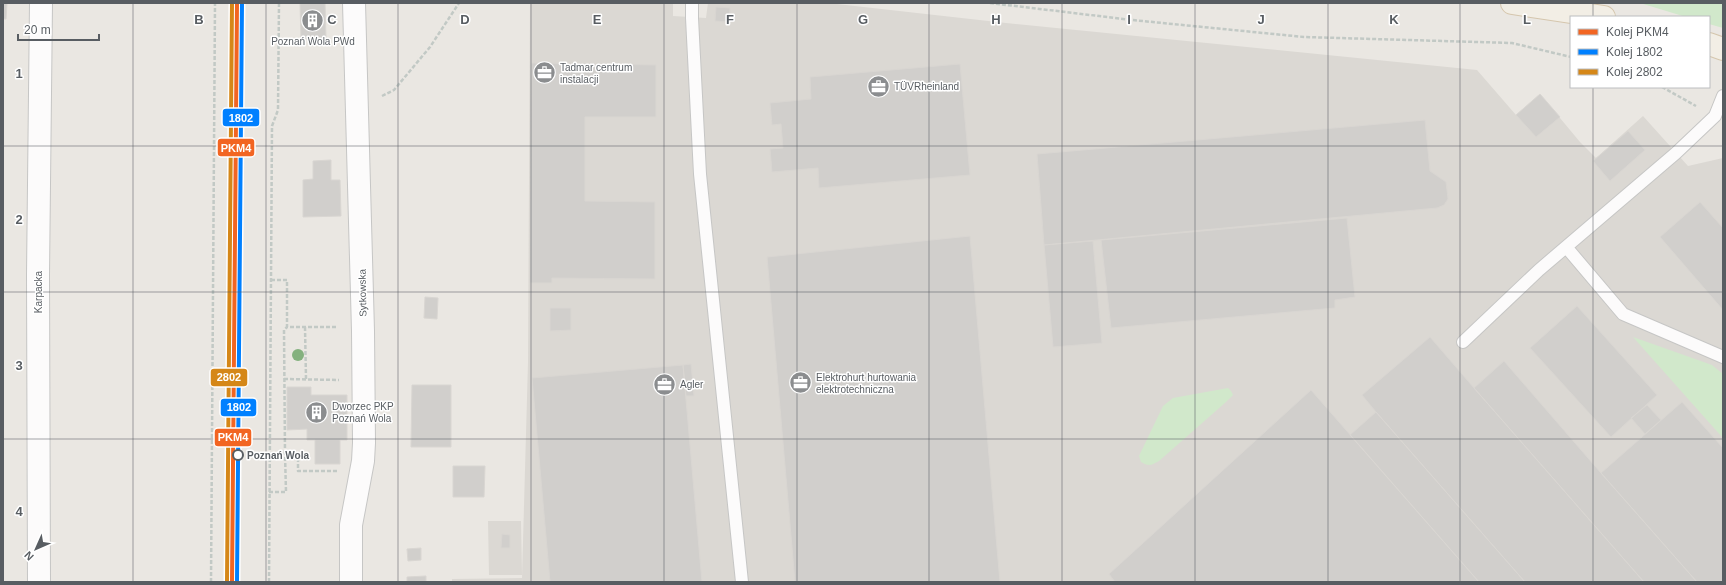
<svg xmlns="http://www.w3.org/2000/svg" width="1726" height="585" font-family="Helvetica,sans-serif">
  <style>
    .industrial { fill: #dbd8d3 }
    .green { fill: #d1e8cb }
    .building { fill: #d1cfcc; stroke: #d9d6d2 }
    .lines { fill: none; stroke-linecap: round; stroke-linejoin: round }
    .service-casing { stroke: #c6c6c5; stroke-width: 14 }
    .minor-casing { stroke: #c6c6c5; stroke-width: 24 }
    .primary-casing { stroke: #d5c6ad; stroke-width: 24 }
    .path { stroke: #c2c9c5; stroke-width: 2.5; stroke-dasharray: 4 2; stroke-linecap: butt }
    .service { stroke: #fcfbfb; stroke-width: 12 }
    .minor { stroke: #fcfbfb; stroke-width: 22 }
    .primary { stroke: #f2eee5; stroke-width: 22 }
    .rail-1-casing { stroke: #fff; stroke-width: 7 }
    .rail-2-casing { stroke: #fff; stroke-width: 7 }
    .rail-3-casing { stroke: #fff; stroke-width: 7 }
    .rail-1 { stroke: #f26522; stroke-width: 4 }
    .rail-2 { stroke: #0080ff; stroke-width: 4 }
    .rail-3 { stroke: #d58718; stroke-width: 4 }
    .tree { fill: #84b17e }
    .grid { fill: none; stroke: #585d62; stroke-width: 1; stroke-opacity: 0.55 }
    .stop-dot { fill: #fff; stroke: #585d62; stroke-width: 2 }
    .labels { text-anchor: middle; stroke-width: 3; stroke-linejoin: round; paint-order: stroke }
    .poi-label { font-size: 10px; fill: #585d62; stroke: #fff; text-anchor: start }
    .street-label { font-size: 10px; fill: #585d62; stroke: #fff }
    .stop-label { font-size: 10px; font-weight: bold; fill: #585d62; stroke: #fff; text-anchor: start }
    .grid-label { font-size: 13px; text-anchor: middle; font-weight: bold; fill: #585d62; stroke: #fff; stroke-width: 3; stroke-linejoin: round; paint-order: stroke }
    .line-badge { stroke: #fff; stroke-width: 1.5 }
    .badge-label { font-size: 11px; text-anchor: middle; font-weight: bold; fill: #fff }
  </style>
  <rect width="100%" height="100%" fill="#eae7e2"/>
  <path class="industrial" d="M530 3H673V16L706 18 708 3H828L1006 23 1477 70 1516 115 1540 94 1580 142 1596 158 1643 116 1688 166 1723 158V582H452V579L522 578 528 362Z
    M488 521H521L522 575H489Z"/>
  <path class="green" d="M1640 3H1723V28L1709 24V17H1686Z
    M1633 337 1712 365 1723 374 1722 437Z
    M1228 388 1231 391 1233 395 1226 402 1159 461C1152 465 1149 467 1141 462L1139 456 1163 406 1173 398Z"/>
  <path class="building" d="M3 3H7L6 19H3Z
    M300 3H325L326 39H301Z
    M716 7 730 8 729 22 715 21Z
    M531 63 656 65V117H585V201L655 202V279L552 278V283H530Z
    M960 64 970 175 819 188 818 168 772 172 770 149 783 148 781 124 772 125 770 103 811 99 810 77Z
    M1540 94 1560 117 1536 137 1516 115Z
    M1425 120 1430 171 1446 182 1447 190 1448 199 1444 205 1437 208 1044 245 1037 154Z
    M1628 131 1645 150 1610 181 1593 161Z
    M331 160V180H340L341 216 303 217V180L313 179V161Z
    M1700 202 1723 228V310L1660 237Z
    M1347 218 1355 297 1335 300V308L1111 328 1101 240Z
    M970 236 1000 582H795L767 257Z
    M1093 241 1102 343 1053 347 1044 245Z
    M425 297 438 298 437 319 424 318Z
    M1577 306 1657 395 1611 437 1530 348Z
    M550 308H571V330L550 331Z
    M1430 337 1474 388 1644 582H1525L1376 412 1362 395Z
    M1504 361 1601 473 1697 582H1644L1474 388Z
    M691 364 694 396H686L683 365Z
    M683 365 702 582H550L532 378Z
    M412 385H451V447H411Z
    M287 387H311V395H347V440H340V464H315V440H307V429L287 430Z
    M1311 390 1479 582H1115L1109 574Z
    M1682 402 1723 448V582H1697L1601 473Z
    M1647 405 1661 420 1645 434 1631 418Z
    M1376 412 1525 582H1479L1350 435Z
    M453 466H485L484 497H453Z
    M502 534 510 535V548H501Z
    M421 548V560L408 561 407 549Z
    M426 576V582H407V577Z"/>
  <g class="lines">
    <defs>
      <path id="service" d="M692 3V18L700 174 742 582
        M1567 248 1623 314 1723 357
        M1463 342 1539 270 1676 153 1715 116 1723 96"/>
      <path id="minor" d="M39 582 38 275 41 3
        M351 582V525L363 461 364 443 363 331 354 3"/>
      <path id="primary" d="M1512 3 1604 17
        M1709 44 1723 49"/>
    </defs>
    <use href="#service" class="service-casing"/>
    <use href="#minor" class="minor-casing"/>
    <use href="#primary" class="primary-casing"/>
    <path class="path" d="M990 3 1132 20 1304 37 1512 43 1571 57
      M1662 87 1696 106
      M382 96 394 90 430 47 459 3
      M271 280H287V327H338
      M305 327 306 379
      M284 379 339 380
      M285 454 284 330 287 327
      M269 492H286L285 454H298V471H337
      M211 582 215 3
      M269 582 272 126 278 110 279 3"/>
    <use href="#service" class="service"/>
    <use href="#minor" class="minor"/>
    <use href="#primary" class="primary"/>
    <defs>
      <path id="rail-1" d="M232 582 237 3"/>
      <path id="rail-2" d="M237 582 242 3"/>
      <path id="rail-3" d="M227 582 232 3"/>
    </defs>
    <use href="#rail-1" class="rail-1-casing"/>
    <use href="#rail-2" class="rail-2-casing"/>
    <use href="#rail-3" class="rail-3-casing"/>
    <use href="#rail-1" class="rail-1"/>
    <use href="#rail-2" class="rail-2"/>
    <use href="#rail-3" class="rail-3"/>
  </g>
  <circle class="tree" cx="298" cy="355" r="6"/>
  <path class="grid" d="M133 3V582M266 3V582M398 3V582M531 3V582M664 3V582M797 3V582M929 3V582M1062 3V582M1195 3V582M1328 3V582M1460 3V582M1593 3V17M1593 87V582M3 146H1723M3 292H1723M3 439H1723"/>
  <defs>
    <symbol id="building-disc" viewBox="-11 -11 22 22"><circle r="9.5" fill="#8b8d8f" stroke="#fff"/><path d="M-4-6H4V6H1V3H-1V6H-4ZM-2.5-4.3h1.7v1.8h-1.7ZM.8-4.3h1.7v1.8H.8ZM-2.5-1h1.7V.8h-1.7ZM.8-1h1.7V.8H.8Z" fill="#fff"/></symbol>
    <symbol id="office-disc" viewBox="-11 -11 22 22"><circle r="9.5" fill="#8b8d8f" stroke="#fff"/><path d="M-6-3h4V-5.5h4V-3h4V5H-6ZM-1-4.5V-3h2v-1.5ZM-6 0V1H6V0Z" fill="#fff"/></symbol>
  </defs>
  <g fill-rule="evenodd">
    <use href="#building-disc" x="300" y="8" width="25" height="25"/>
    <use href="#office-disc" x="532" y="60" width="25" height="25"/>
    <use href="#office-disc" x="866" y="74" width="25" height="25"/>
    <use href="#office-disc" x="788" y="370" width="25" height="25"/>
    <use href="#office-disc" x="652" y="372" width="25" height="25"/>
    <use href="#building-disc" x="304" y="400" width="25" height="25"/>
  </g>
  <circle class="stop-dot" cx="238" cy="455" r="5"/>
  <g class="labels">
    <g class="poi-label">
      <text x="313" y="45" text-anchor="middle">Poznań Wola PWd</text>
      <text x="560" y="71">Tadmar centrum<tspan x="560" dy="12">instalacji</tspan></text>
      <text x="894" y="90">TÜVRheinland</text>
      <text x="816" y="381">Elektrohurt hurtowania<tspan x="816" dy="12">elektrotechniczna</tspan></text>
      <text x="680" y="388">Agler</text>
      <text x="332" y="410">Dworzec PKP<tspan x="332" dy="12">Poznań Wola</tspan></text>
    </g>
    <g class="street-label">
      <text transform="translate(38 292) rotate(-90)" y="4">Karpacka</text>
      <text transform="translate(362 293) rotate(-91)" y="4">Sytkowska</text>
    </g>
    <g class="stop-label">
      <text x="247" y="459">Poznań Wola</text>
    </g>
  </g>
  <g class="grid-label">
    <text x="199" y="24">B</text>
    <text x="332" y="24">C</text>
    <text x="465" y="24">D</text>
    <text x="597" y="24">E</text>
    <text x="730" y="24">F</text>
    <text x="863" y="24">G</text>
    <text x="996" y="24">H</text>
    <text x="1129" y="24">I</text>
    <text x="1261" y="24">J</text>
    <text x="1394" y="24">K</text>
    <text x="1527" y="24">L</text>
    <text x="19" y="78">1</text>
    <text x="19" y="224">2</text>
    <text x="19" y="370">3</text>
    <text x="19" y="516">4</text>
  </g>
  <g class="line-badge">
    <rect x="222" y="108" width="38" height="19" rx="4" fill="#0080ff"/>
    <rect x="217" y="138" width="38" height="19" rx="4" fill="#f26522"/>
    <rect x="210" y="368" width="38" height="19" rx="4" fill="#d58718"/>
    <rect x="220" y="398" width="37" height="19" rx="4" fill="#0080ff"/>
    <rect x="214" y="428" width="38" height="19" rx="4" fill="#f26522"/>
  </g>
  <g class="badge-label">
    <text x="241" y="122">1802</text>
    <text x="236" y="152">PKM4</text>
    <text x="229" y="381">2802</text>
    <text x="239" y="411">1802</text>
    <text x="233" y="441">PKM4</text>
  </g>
  <rect width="1726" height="585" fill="none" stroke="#585d62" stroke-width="8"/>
  <rect x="1570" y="16" width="140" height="72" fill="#ffffff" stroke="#bcbec0"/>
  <rect x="1578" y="29" width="20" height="6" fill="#f26522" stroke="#bcbec0"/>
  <text x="1606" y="36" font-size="12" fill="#585d62">Kolej PKM4</text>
  <rect x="1578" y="49" width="20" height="6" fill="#0080ff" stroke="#bcbec0"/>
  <text x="1606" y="56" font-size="12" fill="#585d62">Kolej 1802</text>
  <rect x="1578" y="69" width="20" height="6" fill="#d58718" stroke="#bcbec0"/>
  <text x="1606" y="76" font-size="12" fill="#585d62">Kolej 2802</text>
  <g transform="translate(36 549) rotate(225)" stroke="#ffffff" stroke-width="3" paint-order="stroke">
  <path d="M0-3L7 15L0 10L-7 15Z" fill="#585d62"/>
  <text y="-6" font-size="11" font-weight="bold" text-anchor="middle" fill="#585d62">N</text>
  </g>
  <path d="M18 34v6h81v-6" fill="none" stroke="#585d62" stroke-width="2"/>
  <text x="24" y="34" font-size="12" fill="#585d62" stroke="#ffffff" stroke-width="3" paint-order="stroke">20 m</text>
</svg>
